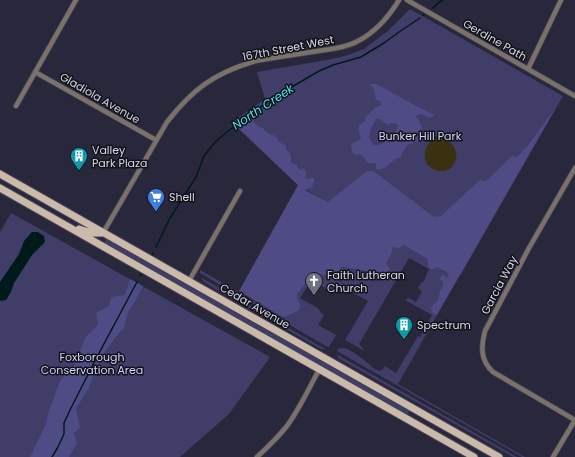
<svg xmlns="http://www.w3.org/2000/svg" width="575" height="457" font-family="Poppins,sans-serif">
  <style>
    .green { fill: #403d69 }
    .forest { fill: #4f4c85; fill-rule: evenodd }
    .sand { fill: #393110 }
    .water { fill: #001a1c }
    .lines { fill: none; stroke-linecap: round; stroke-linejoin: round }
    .stream { stroke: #001a1c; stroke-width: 1.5 }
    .minor-casing { stroke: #444356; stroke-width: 6 }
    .primary-casing { stroke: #444356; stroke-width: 9 }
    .minor { stroke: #7a7169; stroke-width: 4.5 }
    .primary { stroke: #cbb9a9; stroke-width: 7 }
    .labels { text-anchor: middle; stroke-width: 3; stroke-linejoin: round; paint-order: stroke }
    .street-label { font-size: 11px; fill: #d8d8e5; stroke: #11111a }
    .park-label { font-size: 11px; fill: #d2d2f6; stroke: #11111a }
    .poi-label { font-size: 11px; fill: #d8d8e5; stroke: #11111a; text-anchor: start }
    .water-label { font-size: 12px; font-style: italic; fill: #50e3ed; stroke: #11111a }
  </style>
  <rect width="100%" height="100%" fill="#28273b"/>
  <path class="green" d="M410 9 563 96 460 276 437 267C441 269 445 273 450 274L447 278 445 277 440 279 443 282 442 288 440 290 438 300 434 303 435 315H437L398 384 525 457H522L337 351C338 349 339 348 342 348 350 347 370 365 376 370H377L380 371 383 369 385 366 396 373 418 336 420 337 432 315 405 300 409 298 416 302 422 292 418 288 421 283 424 281 429 269 409 258 359 344 365 351 345 340 368 301 340 286 336 294 320 285 318 288 310 283 300 298 319 309 320 312 324 315 318 325 336 335 329 347 326 346 200 273V270L279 315 301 305 298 300 297 294 307 282 315 280 320 274 341 267 360 270 375 275C386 264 389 263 392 247L403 245 298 185 232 122 265 99 257 72 332 59 348 55 364 49 389 30Z
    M11 213 270 357 229 414 180 457H0V232Z
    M106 239 409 411 408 415 104 243Z
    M201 278H202L325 349H321L205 283Z
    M337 355H338L517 457H513L338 358Z"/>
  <path class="forest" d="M370 84H376L420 108 435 115 430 118 421 114 415 116 419 120 422 128 417 133 419 141C406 145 405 145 401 157 399 158 395 159 394 160 387 165 386 170 376 169V163H368L362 155 353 154 351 144 361 139 359 132V125L365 121V118L375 108 382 105 380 101 376 100 374 89ZM376 119H380L387 124 394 123 397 124 398 126 393 138 379 145H374L370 140 369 137 371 128Z
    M556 107 437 315H435L432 312 431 308 434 303 438 300 440 290 442 288 443 282 439 279 441 276 443 275 447 278 449 274 437 267 434 269H431L428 266V259L404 245 399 248 392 247V252L386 264 390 269 386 276 379 278C370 270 353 269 341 267L339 271 323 275 320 274 315 280 307 282 297 294 298 300 301 305 299 310 285 317 279 315 239 291 298 185 236 126 247 118H250L259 127 263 128 265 131 271 135H273L277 138 279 142 286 146V150L290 152 291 159V163L297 165 298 168 300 170 303 168 307 173 305 177 307 179H310L312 177 315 180 313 183V185L312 187 305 190 328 202 367 171H373L434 217 441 216 480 180 486 181 512 156 517 157 529 144Z
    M130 279 143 286 132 307 128 312 124 327 112 342 103 355 95 370 89 387 76 409 80 428 74 433 77 443 69 457H30L46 424 48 413 61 379 75 365 85 338 98 325 96 313 109 306 111 297 125 295Z"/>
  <path class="sand" d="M440 135C445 139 451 143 454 147 456 151 457 155 456 159 450 183 412 168 429 143 430 140 433 138 435 136Z"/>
  <path class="water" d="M32 232H38L44 236 45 242 32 255 14 283 11 292 6 300 0 301V282L19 254 24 241Z"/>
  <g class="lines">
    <path class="stream" d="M433 8 438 3 443 0
      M423 15H424
      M156 247 170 218 196 177 204 156 215 142 227 132 273 98 319 71 333 65 361 57 384 43 399 32 420 18
      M152 256 153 253
      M140 276 142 273
      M52 457 58 447 64 434V423L71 408 98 355 137 282"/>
    <defs>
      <path id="minor" d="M407 0 575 96
        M528 69 561 0
        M35 72 156 140
        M16 106 76 0
        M575 168 529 248 485 331C481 347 480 360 493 372L575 420
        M103 233 167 122C192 90 213 74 252 62 261 59 270 59 279 57 292 55 305 53 318 51 331 49 345 48 356 42 375 33 388 18 399 0
        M189 281 240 191
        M257 457C268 447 278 437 287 426 300 408 309 388 319 370
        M553 457 575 420"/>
      <path id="primary" d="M0 174 499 457
        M0 188 474 457
        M79 229 92 233H102"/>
    </defs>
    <use href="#minor" class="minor-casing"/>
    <use href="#primary" class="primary-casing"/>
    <use href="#minor" class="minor"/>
    <use href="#primary" class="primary"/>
  </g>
  <defs>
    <symbol id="building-pin" viewBox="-11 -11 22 30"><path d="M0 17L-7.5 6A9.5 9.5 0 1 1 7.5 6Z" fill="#0f9aa8" stroke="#11111a"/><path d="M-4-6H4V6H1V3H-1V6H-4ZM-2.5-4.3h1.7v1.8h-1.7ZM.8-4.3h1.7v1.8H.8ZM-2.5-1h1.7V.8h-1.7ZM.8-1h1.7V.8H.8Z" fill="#fff"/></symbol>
    <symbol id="supermarket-pin" viewBox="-11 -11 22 30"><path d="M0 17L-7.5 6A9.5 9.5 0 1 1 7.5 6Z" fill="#3f7fe0" stroke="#11111a"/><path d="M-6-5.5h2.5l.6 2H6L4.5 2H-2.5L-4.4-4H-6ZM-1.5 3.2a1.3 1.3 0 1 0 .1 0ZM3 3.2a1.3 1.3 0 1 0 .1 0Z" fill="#fff"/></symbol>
    <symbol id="church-pin" viewBox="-11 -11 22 30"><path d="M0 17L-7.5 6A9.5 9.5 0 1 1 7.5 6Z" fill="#6b7280" stroke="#11111a"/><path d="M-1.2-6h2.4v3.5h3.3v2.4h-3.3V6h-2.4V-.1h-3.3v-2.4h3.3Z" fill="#fff"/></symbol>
  </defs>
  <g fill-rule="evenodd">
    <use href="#building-pin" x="69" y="146" width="20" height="27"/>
    <use href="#supermarket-pin" x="146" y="187" width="20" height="27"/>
    <use href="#church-pin" x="304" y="271" width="20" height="27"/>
    <use href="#building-pin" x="394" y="315" width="20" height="27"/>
  </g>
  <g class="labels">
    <g class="street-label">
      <text transform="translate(495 40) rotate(30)" y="4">Gerdine Path</text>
      <text transform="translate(288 48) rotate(-11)" y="4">167th Street West</text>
      <text transform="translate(100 98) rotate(30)" y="4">Gladiola Avenue</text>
      <text transform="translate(499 285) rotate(-62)" y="4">Garcia Way</text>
      <text transform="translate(255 306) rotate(30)" y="4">Cedar Avenue</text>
    </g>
    <g class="park-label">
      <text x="420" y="140">Bunker Hill Park</text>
      <text x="92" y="361">Foxborough<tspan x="92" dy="13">Conservation Area</tspan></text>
    </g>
    <g class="poi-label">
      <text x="92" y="154">Valley<tspan x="92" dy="13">Park Plaza</tspan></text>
      <text x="169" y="201">Shell</text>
      <text x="327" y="279">Faith Lutheran<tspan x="327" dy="13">Church</tspan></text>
      <text x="417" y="329">Spectrum</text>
    </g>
    <g class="water-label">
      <text transform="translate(263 107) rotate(-34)" y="4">North Creek</text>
    </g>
  </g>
</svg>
